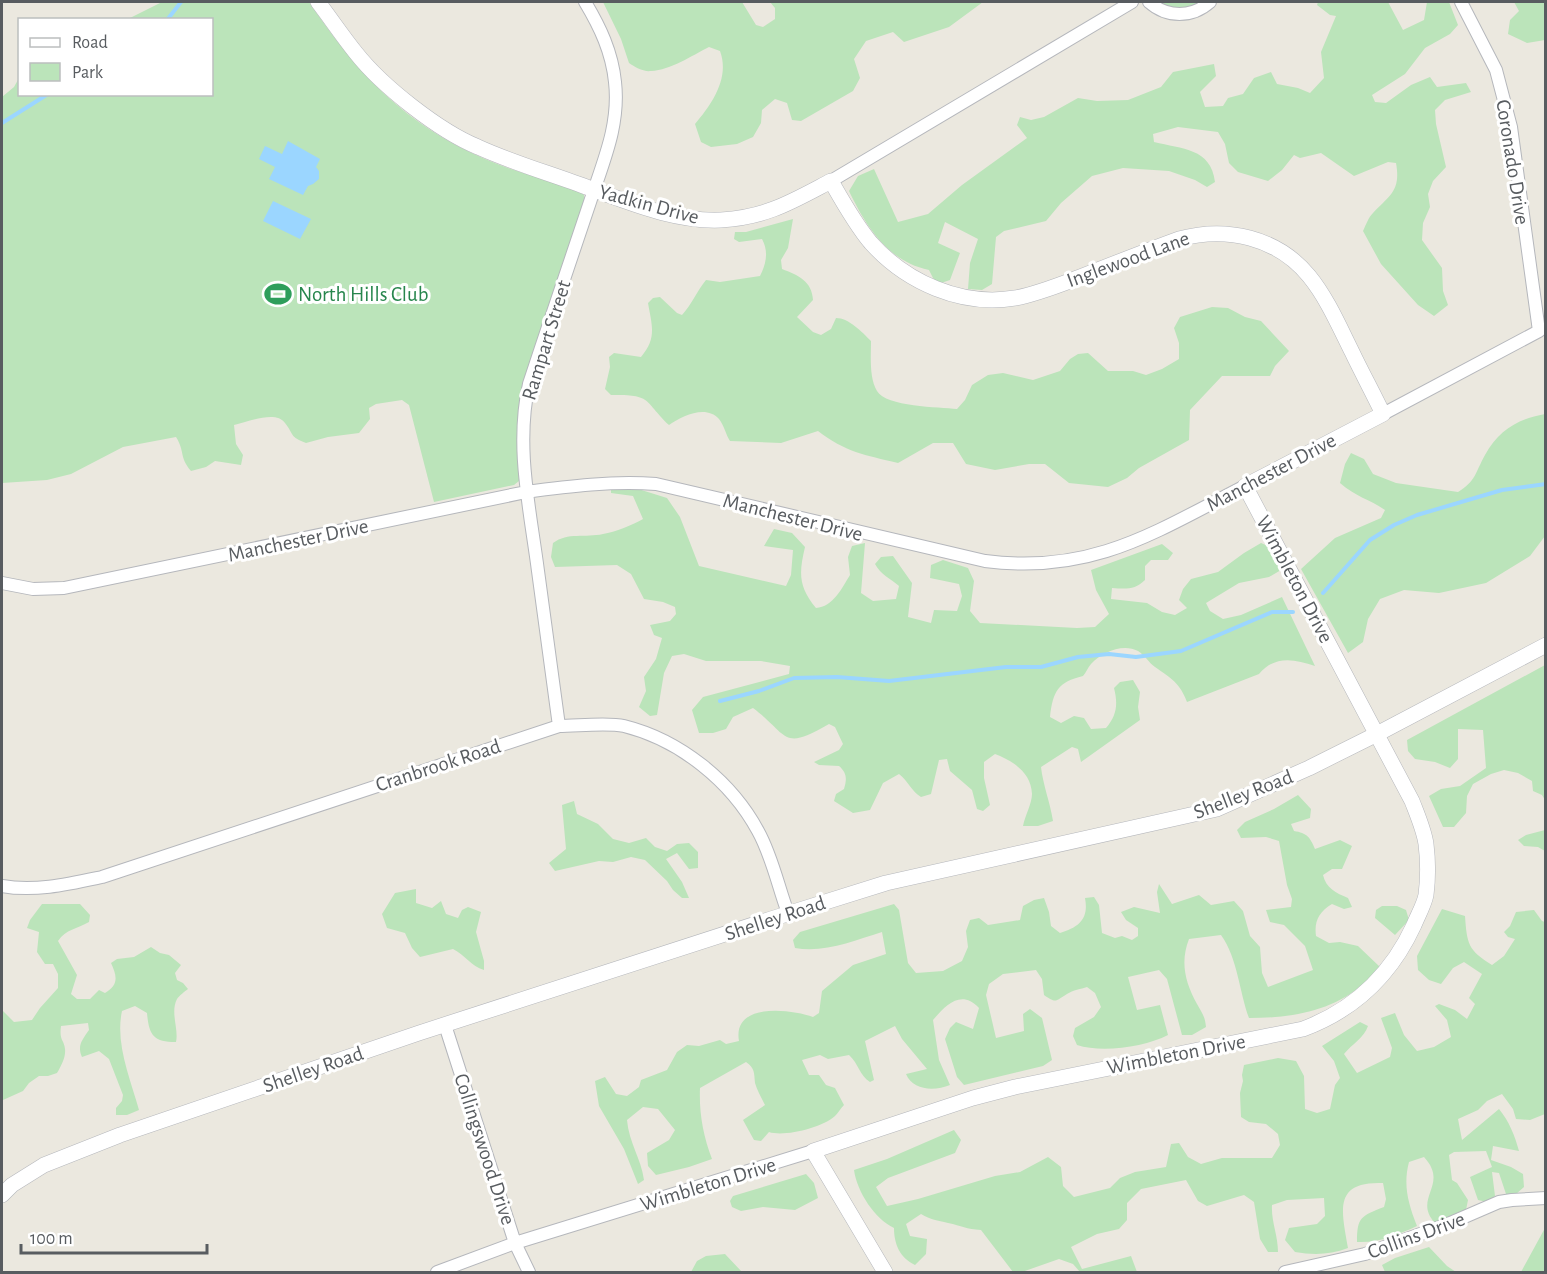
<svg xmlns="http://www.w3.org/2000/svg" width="1547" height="1274" font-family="'Alegreya Sans',sans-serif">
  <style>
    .green { fill: #bbe4ba }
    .water { fill: #9bd6ff }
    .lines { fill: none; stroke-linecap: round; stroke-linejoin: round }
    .stream { stroke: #9bd6ff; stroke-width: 4 }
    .minor-casing { stroke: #b5b7bc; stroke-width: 14 }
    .tertiary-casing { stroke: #b5b7bc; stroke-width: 16 }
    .minor { stroke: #fff; stroke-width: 12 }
    .tertiary { stroke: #fff; stroke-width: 15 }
    .labels { text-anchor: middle; stroke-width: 6; stroke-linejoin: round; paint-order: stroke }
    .street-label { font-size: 21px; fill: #585c60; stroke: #fff }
    .leisure-label { font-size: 21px; fill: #27864d; stroke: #fff; text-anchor: start }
  </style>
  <rect width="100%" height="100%" fill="#ebe8df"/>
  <path class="green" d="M162 2H309C358 74 404 124 485 159 515 172 547 180 577 189L584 195V203L523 384 517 430 519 481 514 485 434 502 409 405 402 400 376 404 369 408 370 419 359 433 328 437 306 443C289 436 295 436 285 423 276 410 248 422 234 425L236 444 243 455 241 465 215 461 206 467 191 471C179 457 185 451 176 437L123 447 71 474 47 480 2 483V97L14 87 19 78 20 94H212V20L128 19Z
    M603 2H742L756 25 763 27 775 19V8L770 2H983L949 27 904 42 893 32 866 41 854 59 860 78 853 91 801 121 792 120 787 103 775 99 762 110 761 123 753 137 737 144 711 147 701 142 695 124C712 104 730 78 720 51L709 47C691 56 671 70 651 71 643 72 635 67 629 63L621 39Z
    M1159 2H1201C1187 9 1173 12 1159 2Z
    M1318 2H1388L1403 30 1424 20 1427 2H1449L1458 25 1450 34 1425 48 1405 74 1372 95 1375 102 1386 103 1411 85 1430 77 1437 87 1466 83 1471 92 1445 100 1435 110 1436 124 1446 167 1433 181 1428 194 1430 207 1423 223 1422 240 1442 268 1443 291 1448 305 1434 316 1418 305 1381 264 1363 231C1366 225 1368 218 1373 213 1390 195 1401 191 1396 163L1388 162 1354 176 1321 153 1300 158 1294 155 1282 170 1268 181 1238 172 1229 163 1225 144 1218 132 1178 127 1153 134 1154 142C1182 149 1211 148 1215 182L1207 187 1195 180 1169 171 1123 168 1092 176 1061 203 1046 221 1004 231 996 237 992 284 982 290 968 289 970 263 978 239 945 222 938 243 960 253 950 280 938 284 933 278 929 270C887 261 866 226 849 191L858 176 874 169 898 222 928 214 962 185 1027 138 1017 125 1020 117 1031 120 1044 117 1078 98 1097 101 1128 100 1161 87 1173 72 1214 64 1216 76 1200 92 1205 107 1223 106 1228 98 1243 94 1254 78 1271 72 1277 84 1298 88 1310 93 1324 78 1321 52 1336 16 1330 15 1317 5Z
    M1514 2H1545V40L1527 43 1508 34 1510 20 1519 11Z
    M793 219 788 248 781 260 782 269C798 275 812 281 813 300L797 317 813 332 821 335 831 329 836 318C849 318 862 332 871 341 871 356 869 378 877 391 886 407 939 407 957 409L965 400 972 385 988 375 1003 373 1033 380 1060 371 1070 359 1078 354 1088 353 1108 371H1133L1146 375 1162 369 1179 359V343L1174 328 1180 317 1212 307 1228 308 1245 317 1261 321 1289 351 1275 366 1270 376H1222L1190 410 1189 440 1139 468 1127 478 1108 487 1069 483 1045 464H1029L995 470 966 464 953 443H933L898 463C865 455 845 452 818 431L781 443 730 441C726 435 724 425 719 419 706 404 682 416 669 425 642 399 653 395 611 395L605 389 610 367 609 357 614 353 641 357C657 338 652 326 648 303L653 298 660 297 677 313 682 315C692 304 697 291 706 280L720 282 760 276C766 264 769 252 762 239L739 242 734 239 735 232H746Z
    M1545 414V536L1530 556 1486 583 1439 593 1404 590 1380 599 1368 619 1363 642 1348 653 1301 569 1335 538 1381 518 1385 510C1369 499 1356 497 1340 483L1345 464 1351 453 1364 459 1373 474 1396 483 1458 492C1476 481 1475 473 1485 455 1499 430 1518 419 1545 414Z
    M635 488 667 498 680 517 699 566 786 586 791 575 793 550 764 546 774 529 792 533 805 547C799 573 798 586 816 608 833 607 842 588 850 575L848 557 852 546 865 543 861 593 873 601 896 599 899 586C890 578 881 575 875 564L881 557 893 556 912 583 908 617 931 623 934 610 957 611 962 596 959 584 930 578 931 565 943 560 968 568 974 581 970 611 980 623 1077 628 1095 627 1109 614 1096 590 1091 570 1162 544 1173 553 1168 560H1151L1145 566V580C1135 590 1126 589 1112 588L1111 599 1147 603 1162 612 1175 615 1187 608 1179 600 1183 589 1191 579 1218 572 1244 553 1261 543 1268 546 1281 570 1269 577 1239 583 1206 603 1210 611 1223 619 1241 615 1282 597 1315 666C1294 659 1275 655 1259 674L1187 702C1180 683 1171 678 1155 667 1149 663 1145 655 1138 651 1123 643 1102 652 1091 664 1088 667 1086 673 1083 676 1058 682 1053 691 1050 717L1061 723 1074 716 1084 718 1091 729 1106 728C1117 715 1118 704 1114 688L1120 682 1133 680 1140 692 1138 707 1140 720 1081 762 1078 749 1072 747 1041 767C1043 785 1050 802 1053 821L1038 826H1023C1025 816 1032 803 1032 794 1031 772 1013 761 995 754L984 762V778L990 805 983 811 977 809 972 790 950 771 947 759 939 760 931 794 921 797C912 792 908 781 899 774L883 783 870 810 853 813 834 801 836 794 844 789C847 779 847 773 839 766L819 765 814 762 839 750 843 744 835 727 829 724C781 752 789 735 753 708L733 717 726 729 713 733H699L692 710 703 697 789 674 790 666 761 661H706L684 654 672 656 664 673 657 715 650 716 639 707 646 691 644 677 656 659 662 638 654 635 650 625 670 621 676 614 675 607 663 602 644 599 631 574 617 565 555 567 551 557 553 543C568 532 585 538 603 534 615 532 633 525 643 519L633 496 611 493V489Z
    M1545 665V800L1542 795 1533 791 1532 781 1518 773 1504 770 1491 774 1473 784 1467 796 1466 813 1454 827H1443L1429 796 1441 789 1460 786 1486 768 1483 730 1458 729V759L1450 768 1435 762 1415 759 1408 751 1407 740Z
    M1298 795 1311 809 1310 818 1291 824 1294 831C1307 833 1310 837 1315 849L1340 840 1352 846 1342 869H1332L1323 875C1326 888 1336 893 1348 898L1352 907 1344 909 1332 904C1319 912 1314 921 1316 936L1329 943 1340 942 1358 946 1380 967C1373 975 1365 984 1356 990 1324 1013 1287 1018 1249 1018 1239 991 1238 959 1221 935L1189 939C1180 962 1185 982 1197 1004 1202 1013 1205 1016 1206 1027L1192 1035H1182L1167 979 1159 970 1128 977 1137 1010 1160 1005 1168 1035C1145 1047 1102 1053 1077 1045L1073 1036 1075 1028 1094 1017 1101 1007 1095 993 1087 987C1081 989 1073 990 1067 994 1055 1001 1057 1004 1044 995L1042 979 1036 970 1003 974 989 984 986 995 996 1038 1024 1031 1023 1014 1030 1009 1042 1018 1052 1060 1043 1066 964 1085 957 1077 945 1039 950 1028 956 1022 973 1029 979 1008C961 989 946 1005 933 1020L939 1060 950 1085C935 1091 913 1091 906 1074L927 1069 902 1039 895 1026 865 1041 874 1080 870 1082C859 1075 859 1064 849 1055L828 1059 820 1055 802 1060 809 1075H819L826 1085 835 1088 844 1105C841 1108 838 1113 835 1116 822 1128 784 1137 769 1132L761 1141 754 1140 743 1120 765 1105C762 1099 757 1090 755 1083 754 1073 755 1068 746 1062L700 1088C699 1113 703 1135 712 1159L689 1167 656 1175 648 1166 647 1153 669 1140 675 1130 658 1109 643 1107 627 1120C629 1143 641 1158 644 1180L638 1184 624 1149 599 1106 595 1081 605 1077 616 1094 627 1096 639 1087 641 1080 667 1070 677 1052 687 1045 699 1046 720 1040 726 1044 739 1041C732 1002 791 1009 813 1017L819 1013 822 991 853 965 886 954 882 932C853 941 825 953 795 948L793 940 800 932 894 904 899 910 908 963 916 973 943 971 962 961 968 947 966 931 970 920 979 918 988 925 1020 920 1023 906 1034 900 1044 898 1049 912 1051 926 1060 933C1079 927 1089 919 1085 898L1094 897 1099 905 1102 933 1115 938 1122 936 1132 940 1138 936V928L1126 920 1121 912 1134 907 1160 913 1157 892 1159 884 1172 904 1199 895 1211 905 1234 901 1243 911 1250 936 1260 947 1262 973 1268 987 1313 970 1305 946 1284 925 1270 922 1266 910 1291 907 1292 899 1287 885 1279 841 1266 837 1241 838 1237 830 1245 822 1274 809Z
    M574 801 577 814 598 824 613 839 629 843 646 838 655 847 667 851 677 844 689 843 698 852V868L689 869 677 853 666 859 682 882 689 898H682L673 890 667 881 645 860 631 857 613 862 599 861 555 871 549 863 566 849 562 805Z
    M1545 830V851L1538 847 1524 846 1518 840 1526 835Z
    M416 889V903L432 908 441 901 446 914 458 918 462 910 468 907 481 912 476 932 484 961V970C471 966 465 955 453 949L420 957 412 948 405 933 387 928 382 914 395 893Z
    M42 904H80L90 915 89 922C77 929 66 929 58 941L77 975 71 994 77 999H90L99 990 105 993C119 985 117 976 111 963L117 959 134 957 151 947 160 953 169 955 181 965 175 973 177 980 183 983 188 989C185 991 179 996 177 999 170 1013 179 1029 176 1042 153 1042 149 1035 147 1013L135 1006 122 1011C115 1043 130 1078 139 1110L127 1115H116V1108L122 1101 123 1095 109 1059 99 1051 82 1057C77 1046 82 1040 89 1030L88 1023 61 1026C59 1041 64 1039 65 1049 66 1057 61 1066 57 1073L48 1076H39L29 1083 23 1091 3 1100 2 1097V1010L14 1022 32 1020 40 1008 58 988V974L53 964H45L37 952 39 932 27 928 30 920Z
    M1382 906H1397L1406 910 1409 920 1395 935 1375 918 1376 910Z
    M1442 909 1465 916C1467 944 1468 950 1492 965L1504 956 1515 939 1508 937 1504 932 1510 926 1516 912 1534 910 1542 921 1545 922V1114L1530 1120 1516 1119 1513 1109 1502 1094 1487 1101 1478 1110 1458 1119 1462 1140 1499 1109C1509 1121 1515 1136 1519 1151L1493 1146 1491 1160 1511 1167 1523 1174 1524 1187 1516 1194H1506L1499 1173 1492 1172 1495 1196 1487 1202 1478 1200 1470 1177 1492 1167 1486 1151 1454 1152 1449 1155 1452 1180 1457 1183 1468 1200 1466 1210 1435 1223C1412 1198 1450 1185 1424 1157L1409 1162C1403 1185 1408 1203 1417 1226 1397 1235 1380 1243 1357 1242 1357 1217 1361 1216 1384 1207L1386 1199 1383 1183C1332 1181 1342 1212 1348 1248 1330 1255 1313 1255 1295 1252L1285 1240 1289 1228 1317 1224 1325 1216 1324 1198 1287 1200 1272 1205C1271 1221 1278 1235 1278 1252H1268L1260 1239 1254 1202 1244 1195 1207 1206 1198 1201 1186 1180 1141 1189 1127 1203V1220L1119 1229 1097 1234 1071 1247 1082 1269 1131 1256 1137 1272H1080L1073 1264 1059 1259 1022 1272H1013L981 1230C966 1229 962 1226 948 1223 937 1220 931 1220 921 1214L906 1224 910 1236 927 1239 926 1254 915 1265C900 1258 894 1244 894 1228 875 1219 857 1192 854 1170L887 1159 954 1130 961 1140 955 1153 888 1178 876 1187 887 1206 918 1199 995 1176 1020 1172 1048 1157 1061 1167 1063 1186 1074 1197 1110 1188 1120 1178 1135 1172 1166 1167 1171 1144 1179 1143 1188 1157 1201 1164 1222 1158H1272L1280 1145 1278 1134 1266 1124 1249 1122 1241 1117 1240 1093 1243 1081 1242 1075 1244 1065 1278 1058 1296 1061 1304 1076 1305 1109 1317 1113 1330 1109 1335 1085 1340 1078 1334 1061 1322 1046 1360 1022 1368 1026C1364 1038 1352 1044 1344 1054L1357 1073 1390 1057 1392 1048 1381 1018 1395 1013 1404 1035 1417 1051 1434 1047 1451 1037 1447 1020 1435 1006 1439 1004 1455 1010 1467 1019 1475 1004 1469 998 1482 974 1464 962 1453 968 1441 984 1429 980 1418 970 1417 956Z
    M806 1174 814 1183 818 1198 795 1210 763 1207 741 1211 732 1207 730 1201 733 1196Z
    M1545 1228V1272H1521Z
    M1429 1247 1447 1266 1456 1272H1385L1382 1265 1395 1258Z
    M725 1254 742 1272H691L697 1261 706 1256Z"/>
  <path class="water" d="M288 141 320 159 316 167 319 171V179L313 184 308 186 303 195 269 179 275 167 259 159 265 146 282 154Z
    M273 201 311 219 300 239 263 221Z"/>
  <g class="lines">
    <path class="stream" d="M167 20 181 2
      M2 123 48 94
      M1323 593 1370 540 1394 525 1417 515 1502 490 1546 484
      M720 701 759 691 794 678 837 677 889 681 1006 667H1041L1078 657 1109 654 1136 657 1181 651 1272 612H1293"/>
    <defs>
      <path id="minor" d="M1149 2C1167 18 1192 18 1210 2
        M831 181 1132 2
        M1383 414 1539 331 1511 127 1496 70 1461 2
        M2 583 33 589 64 588 526 492C570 486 612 481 656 484L985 561C1092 575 1155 532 1245 486
        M559 726C552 674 545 622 538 571 530 509 515 446 529 384 549 323 570 262 590 202 603 162 620 125 615 82 612 52 600 27 585 2
        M2 886C35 892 69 884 102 877L559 726C577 726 607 722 624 726 680 740 731 781 758 831 772 856 778 886 788 913
        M445 1025 515 1243 529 1272
        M437 1272 515 1243 813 1151
        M1285 1272 1365 1254 1448 1224 1499 1202 1512 1200 1546 1198"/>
      <path id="tertiary" d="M318 2C331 19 343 37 356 53 382 86 439 131 478 147 513 163 552 174 589 188 631 203 675 222 721 220 767 217 791 202 831 181 843 202 855 224 871 243 906 282 961 307 1015 298 1037 294 1059 285 1080 277 1113 264 1146 251 1179 239 1226 226 1277 237 1309 276 1327 298 1339 326 1352 352 1362 373 1373 393 1383 414L1245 486 1412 801C1417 814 1424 830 1426 844 1428 860 1428 879 1426 895 1424 905 1418 915 1414 925 1391 975 1354 1010 1303 1029L1015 1087 973 1098 813 1151 885 1272
        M2 1195 12 1185 44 1165 120 1135 419 1033 771 919 886 883 1217 809 1309 768 1377 734 1546 645"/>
    </defs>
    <use href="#minor" class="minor-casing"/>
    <use href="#tertiary" class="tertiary-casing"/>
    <use href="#minor" class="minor"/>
    <use href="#tertiary" class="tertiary"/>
  </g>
  <defs>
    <symbol id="stadium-bare" viewBox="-9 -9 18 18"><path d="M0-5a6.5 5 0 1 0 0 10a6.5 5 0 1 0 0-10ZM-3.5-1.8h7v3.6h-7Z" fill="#2e9e5b" stroke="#fff" stroke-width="2.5" paint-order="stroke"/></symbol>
  </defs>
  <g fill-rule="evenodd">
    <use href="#stadium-bare" x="259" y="275" width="38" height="38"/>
  </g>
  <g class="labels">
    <g class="street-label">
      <text transform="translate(1513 162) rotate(81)" y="7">Coronado Drive</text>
      <text transform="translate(649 204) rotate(15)" y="7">Yadkin Drive</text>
      <text transform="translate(1128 259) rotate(-20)" y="7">Inglewood Lane</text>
      <text transform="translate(546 340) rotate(-73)" y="7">Rampart Street</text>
      <text transform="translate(1271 472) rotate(-28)" y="7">Manchester Drive</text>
      <text transform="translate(793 517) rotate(14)" y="7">Manchester Drive</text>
      <text transform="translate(298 540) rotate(-12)" y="7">Manchester Drive</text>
      <text transform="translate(1295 579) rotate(62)" y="7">Wimbleton Drive</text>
      <text transform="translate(438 765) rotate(-18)" y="7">Cranbrook Road</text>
      <text transform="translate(1243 794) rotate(-21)" y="7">Shelley Road</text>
      <text transform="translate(775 918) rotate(-18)" y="7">Shelley Road</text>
      <text transform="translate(1176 1054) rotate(-11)" y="7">Wimbleton Drive</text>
      <text transform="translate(313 1069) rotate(-19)" y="7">Shelley Road</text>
      <text transform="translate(485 1149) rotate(72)" y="7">Collingswood Drive</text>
      <text transform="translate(708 1184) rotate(-17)" y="7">Wimbleton Drive</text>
      <text transform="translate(1416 1235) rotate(-20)" y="7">Collins Drive</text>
    </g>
    <g class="leisure-label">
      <text x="298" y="301">North Hills Club</text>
    </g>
  </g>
  <rect width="1547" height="1274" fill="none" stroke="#585c60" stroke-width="6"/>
  <rect x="18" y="18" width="195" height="78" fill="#ffffff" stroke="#bcbebf" stroke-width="1.5"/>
  <rect x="30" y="38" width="30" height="9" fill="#ffffff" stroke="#bcbebf" stroke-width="1.5"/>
  <text x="72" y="48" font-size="18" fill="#585c60">Road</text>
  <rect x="30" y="63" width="30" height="18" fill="#bbe4ba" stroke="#bcbebf" stroke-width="1.5"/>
  <text x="72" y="78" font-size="18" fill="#585c60">Park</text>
  <path d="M21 1244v9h186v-9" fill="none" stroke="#585c60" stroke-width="3"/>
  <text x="30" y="1244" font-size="18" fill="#585c60" stroke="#ffffff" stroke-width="4.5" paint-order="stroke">100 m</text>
</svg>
